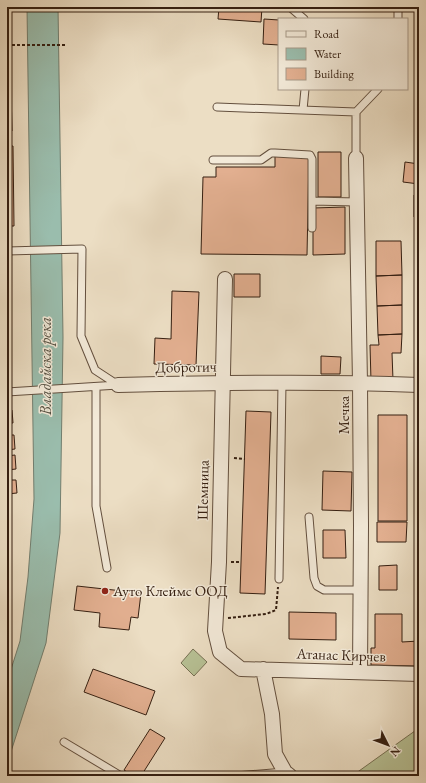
<svg xmlns="http://www.w3.org/2000/svg" width="426" height="783" font-family="'EB Garamond',serif">
  <style>
    .green { fill: #b7c195; stroke: #767053 }
    .water { fill: #9abdad; stroke: #727e6f }
    .building { fill: #e2af90; stroke: #351f11 }
    .lines { fill: none; stroke-linecap: round; stroke-linejoin: round }
    .lane-casing { stroke: #634f3e; stroke-width: 9 }
    .street-casing { stroke: #634f3e; stroke-width: 16 }
    .path { stroke: #351f11; stroke-width: 2; stroke-dasharray: 3 2; stroke-linecap: butt }
    .lane { stroke: #f3ead9; stroke-width: 7 }
    .street { stroke: #f3ead9; stroke-width: 14 }
    .poi-dot { fill: #8f2418; stroke: #f3ead9; stroke-width: 1.5 }
    .labels { text-anchor: middle; stroke-width: 3; stroke-linejoin: round; paint-order: stroke }
    .street-label { font-size: 15px; fill: #351f11; stroke: #f3ead9 }
    .poi-label { font-size: 15px; fill: #351f11; stroke: #f3ead9; text-anchor: start }
    .water-label { font-size: 16px; font-style: italic; fill: #534e40; stroke: #f3ead9 }
  </style>
  <rect width="100%" height="100%" fill="#ecdec4"/>
  <filter id="stains"><feTurbulence type="fractalNoise" baseFrequency=".005" numOctaves="4"/><feColorMatrix values="0 0 0 0 .2 0 0 0 0 .09 0 0 0 0 .02 0 0 0 .5 -.17"/></filter>
  <radialGradient id="worn" r=".72"><stop offset=".6" stop-color="#630" stop-opacity="0"/><stop offset="1" stop-color="#630" stop-opacity=".3"/></radialGradient>
  <path class="green" d="M193 649 207 662 194 676 181 663Z
    M419 728V776H352Z"/>
  <path class="water" d="M27 7H58L63 337 60 533 46 643 7 764V682L20 641 28 577 34 499Z"/>
  <path class="building" d="M7 7H10V38L7 39Z
    M219 7H262L261 22 218 19Z
    M264 19 279 20V45L263 44Z
    M7 50H10L12 131H7Z
    M7 146H13L14 226H7Z
    M318 152H341V197H318Z
    M275 156H309L307 255 201 254 203 177H216V167H275Z
    M405 162 419 164V184L403 182Z
    M414 195H419V216L414 217Z
    M345 207V254L313 255V208Z
    M376 241H401L402 275 376 276Z
    M234 274H260V297H234Z
    M402 275V305L377 306 376 276Z
    M416 281H419V300H417Z
    M172 291 199 292 196 365 154 364 155 338 171 339Z
    M402 305V334L378 335 377 306Z
    M402 334 401 353H392L393 380 371 381 370 345H379L378 335Z
    M321 356 341 357 340 374H321Z
    M7 410H12L13 423H7Z
    M246 411 271 412 265 594 240 593Z
    M378 415H407V521H378Z
    M7 435H14L15 449 7 450Z
    M15 455 16 469 7 470V456Z
    M323 471 352 472 351 511 322 510Z
    M7 480H16L17 493 7 494Z
    M377 522H407L406 542H377Z
    M323 530H345L346 558H323Z
    M397 565V590H379V566Z
    M77 586 141 593 138 618 131 617 129 630 99 627 100 613 74 610Z
    M289 612 336 613V640L289 639Z
    M375 614H402V642L419 641V666L371 665V648H375Z
    M93 669 155 691 146 715 84 692Z
    M150 729 165 738 141 776H133L124 770Z"/>
  <g class="lines">
    <defs>
      <path id="lane" d="M290 7 304 19
        M398 19V7
        M217 107 356 112
        M303 110 305 89
        M356 158V112L378 89
        M213 160H261L271 153H275L310 155 312 159V228
        M312 201 357 202
        M7 251 82 249 81 336 95 370 118 385
        M96 387V506L107 568
        M7 392 118 385
        M309 517 314 578 317 586 324 590H361
        M279 579 282 383
        M64 742 121 776
        M236 776 285 772"/>
      <path id="street" d="M356 158 360 383 361 526 360 672
        M225 279 219 562 215 631 220 652 241 669 419 674
        M118 385C218 383 319 381 419 385
        M263 669 272 714 275 754 285 772 290 776"/>
    </defs>
    <use href="#lane" class="lane-casing"/>
    <use href="#street" class="street-casing"/>
    <path class="path" d="M7 45H67
      M234 458 245 459
      M231 562H241
      M228 618 266 614 276 610 278 587"/>
    <use href="#lane" class="lane"/>
    <use href="#street" class="street"/>
  </g>
  <circle class="poi-dot" cx="105" cy="591" r="4"/>
  <g class="labels">
    <g class="street-label">
      <text transform="translate(186 367) rotate(-1)" y="5">Добротич</text>
      <text transform="translate(344 415) rotate(-90)" y="5">Мечка</text>
      <text transform="translate(203 490) rotate(-89)" y="5">Шемница</text>
      <text transform="translate(341 655) rotate(2)" y="5">Атанас Кирчев</text>
    </g>
    <g class="poi-label">
      <text x="113" y="596">Ауто Клеймс ООД</text>
    </g>
    <g class="water-label">
      <text transform="translate(45 366) rotate(-90)" y="6">Владайска река</text>
    </g>
  </g>
  <rect width="426" height="783" fill="none" stroke="#ecdec4" stroke-width="24"/>
  <rect x="8" y="8" width="410" height="767" fill="none" stroke="#351f11" stroke-width="2"/>
  <rect x="12" y="12" width="402" height="759" fill="none" stroke="#351f11"/>
  <rect x="278" y="18" width="130" height="72" fill="#f3ead9" stroke="#a79989"/>
  <rect x="286" y="31" width="20" height="6" fill="#f3ead9" stroke="#a79989"/>
  <text x="314" y="38" font-size="12" fill="#351f11">Road</text>
  <rect x="286" y="48" width="20" height="12" fill="#9abdad" stroke="#a79989"/>
  <text x="314" y="58" font-size="12" fill="#351f11">Water</text>
  <rect x="286" y="68" width="20" height="12" fill="#e2af90" stroke="#a79989"/>
  <text x="314" y="78" font-size="12" fill="#351f11">Building</text>
  <g transform="translate(388 745) rotate(132)" stroke="#f3ead9" stroke-width="3" paint-order="stroke">
  <path d="M0-3L7 15L0 10L-7 15Z" fill="#351f11"/>
  <text y="-6" font-size="11" font-weight="bold" text-anchor="middle" fill="#351f11">N</text>
  </g>
  <rect width="100%" height="100%" filter="url(#stains)"/>
  <rect width="100%" height="100%" fill="url(#worn)"/>
</svg>
